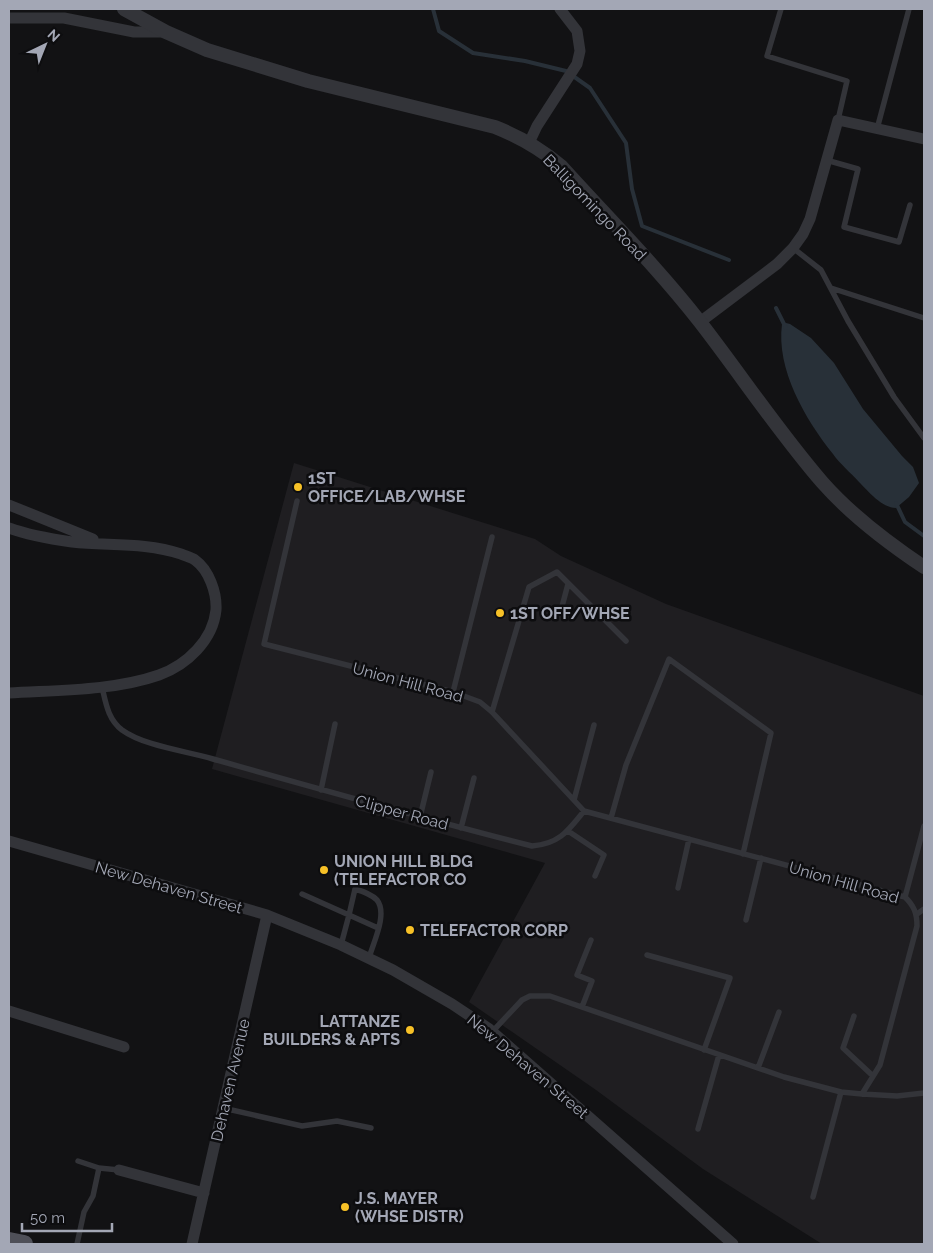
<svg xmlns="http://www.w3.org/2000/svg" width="933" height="1253" font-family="Raleway,sans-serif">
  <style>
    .built { fill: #1f1e21 }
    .water { fill: #283038 }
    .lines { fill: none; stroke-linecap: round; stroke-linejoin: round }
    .stream { stroke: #283038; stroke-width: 4 }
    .service { stroke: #333439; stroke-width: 5.5 }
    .minor { stroke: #333439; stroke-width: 11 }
    .tertiary { stroke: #333439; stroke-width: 14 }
    .primary { stroke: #4f5058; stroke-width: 18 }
    .poi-dot { fill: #f7c127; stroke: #0d0d0f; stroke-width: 2 }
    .labels { text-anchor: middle; stroke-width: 5; stroke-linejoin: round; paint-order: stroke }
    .street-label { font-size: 16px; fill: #a3a7b5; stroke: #0d0d0f }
    .poi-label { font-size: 16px; font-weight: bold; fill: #a3a7b5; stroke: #0d0d0f; text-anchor: start }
  </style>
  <rect width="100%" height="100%" fill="#121214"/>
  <path class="built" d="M294 463 535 539 561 556 666 604 924 696V1244H822L703 1169 596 1090 469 1002 545 863 212 769Z"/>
  <path class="water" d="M786 323 790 324 811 338 834 363 863 409 902 456 913 467 919 483 909 497 896 508C882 508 868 491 859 482 850 472 840 464 833 454 805 419 776 369 782 324Z"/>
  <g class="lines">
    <path class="stream" d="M433 9 439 31 473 53 525 61 566 71 590 88 626 143 632 189 642 226 729 260
      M776 308 786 328
      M896 503 905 522 924 536"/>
    <path class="service" d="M781 9 767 56 847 81 838 120
      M877 129 909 9
      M826 160 858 169 844 227 899 242 910 205
      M793 248 821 270 848 321 894 397 924 438
      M831 288 924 318
      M297 501 264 644 453 692 480 702 492 712 584 811 905 897C914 906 917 913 917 926L880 1065 862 1094
      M560 614 568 584
      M102 687C106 704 108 719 122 730 144 746 186 751 213 759 319 789 425 819 532 846 559 844 568 831 584 811
      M453 692 492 537
      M492 712 529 587 557 572 626 641
      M321 790 335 724
      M574 800 594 725
      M420 817 431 772
      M611 818 626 765 669 659 771 733 743 854
      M461 828 474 778
      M568 831 604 855 595 876
      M678 888 689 839
      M302 894 349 915 341 945
      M905 897 924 826
      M917 914 924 909
      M746 920 761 858
      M647 955 730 978 704 1050
      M369 958C373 943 388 914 377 900 371 894 362 891 355 889L349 915 378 928
      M582 1007 592 981 577 975 591 940
      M854 1016 843 1048 873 1076
      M492 1032 522 1000 530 996H550L784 1077 841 1092 862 1094 897 1096 924 1093
      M758 1068 779 1012
      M223 1108 302 1126 337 1121 371 1128
      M698 1129 719 1055
      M78 1161 99 1168
      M813 1197 841 1092
      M77 1244 84 1212 93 1196 99 1168 119 1170"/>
    <path class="minor" d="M9 18H64L134 32H166
      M529 143 537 126 577 64 580 51 577 31 560 9
      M700 322 777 264 793 248 803 234 810 219 838 120 924 139
      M9 505 93 539
      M9 528C28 535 51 539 72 542 108 546 145 542 181 554 185 556 191 557 195 560 209 570 217 593 216 610 213 640 187 665 159 675 113 691 57 690 9 693
      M9 841 267 915 341 945 393 970 452 1004 488 1028 733 1244
      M9 1011 124 1047
      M119 1170 204 1193
      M192 1244 267 915"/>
    <path class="tertiary" d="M124 9 166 32 207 50 308 81 495 127C520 137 541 149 561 166 607 217 657 267 700 322 741 375 778 431 822 482 851 515 888 543 924 567"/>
    <path class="primary" d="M9 1241 24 1244"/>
  </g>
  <g class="poi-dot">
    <circle cx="298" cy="487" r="5"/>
    <circle cx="500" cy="613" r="5"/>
    <circle cx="324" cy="870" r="5"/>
    <circle cx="410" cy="930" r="5"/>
    <circle cx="410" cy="1030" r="5"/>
    <circle cx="345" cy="1207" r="5"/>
  </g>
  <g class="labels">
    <g class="street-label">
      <text transform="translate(595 207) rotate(46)" y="6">Balligomingo Road</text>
      <text transform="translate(408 682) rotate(15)" y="6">Union Hill Road</text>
      <text transform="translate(402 812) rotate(15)" y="6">Clipper Road</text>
      <text transform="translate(844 882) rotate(16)" y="6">Union Hill Road</text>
      <text transform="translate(169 887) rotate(16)" y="6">New Dehaven Street</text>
      <text transform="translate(528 1066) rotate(40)" y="6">New Dehaven Street</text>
      <text transform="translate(230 1080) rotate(-77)" y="6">Dehaven Avenue</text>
    </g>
    <g class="poi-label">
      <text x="308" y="484">1ST<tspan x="308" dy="18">OFFICE/LAB/WHSE</tspan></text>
      <text x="510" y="619">1ST OFF/WHSE</text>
      <text x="334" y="867">UNION HILL BLDG<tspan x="334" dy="18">(TELEFACTOR CO</tspan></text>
      <text x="420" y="936">TELEFACTOR CORP</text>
      <text x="400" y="1027" text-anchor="end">LATTANZE<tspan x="400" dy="18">BUILDERS &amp; APTS</tspan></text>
      <text x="355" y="1204">J.S. MAYER<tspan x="355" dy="18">(WHSE DISTR)</tspan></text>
    </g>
  </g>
  <rect width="933" height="1253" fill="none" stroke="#a3a7b5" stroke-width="20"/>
  <g transform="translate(45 45) rotate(43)" stroke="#0d0d0f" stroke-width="4" paint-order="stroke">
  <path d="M0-4L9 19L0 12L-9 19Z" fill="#a3a7b5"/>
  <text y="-8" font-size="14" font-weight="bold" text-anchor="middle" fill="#a3a7b5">N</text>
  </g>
  <path d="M22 1223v8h90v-8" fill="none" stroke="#a3a7b5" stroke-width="2.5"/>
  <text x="30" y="1223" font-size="15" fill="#a3a7b5" stroke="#0d0d0f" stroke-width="4" paint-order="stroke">50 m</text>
</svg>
